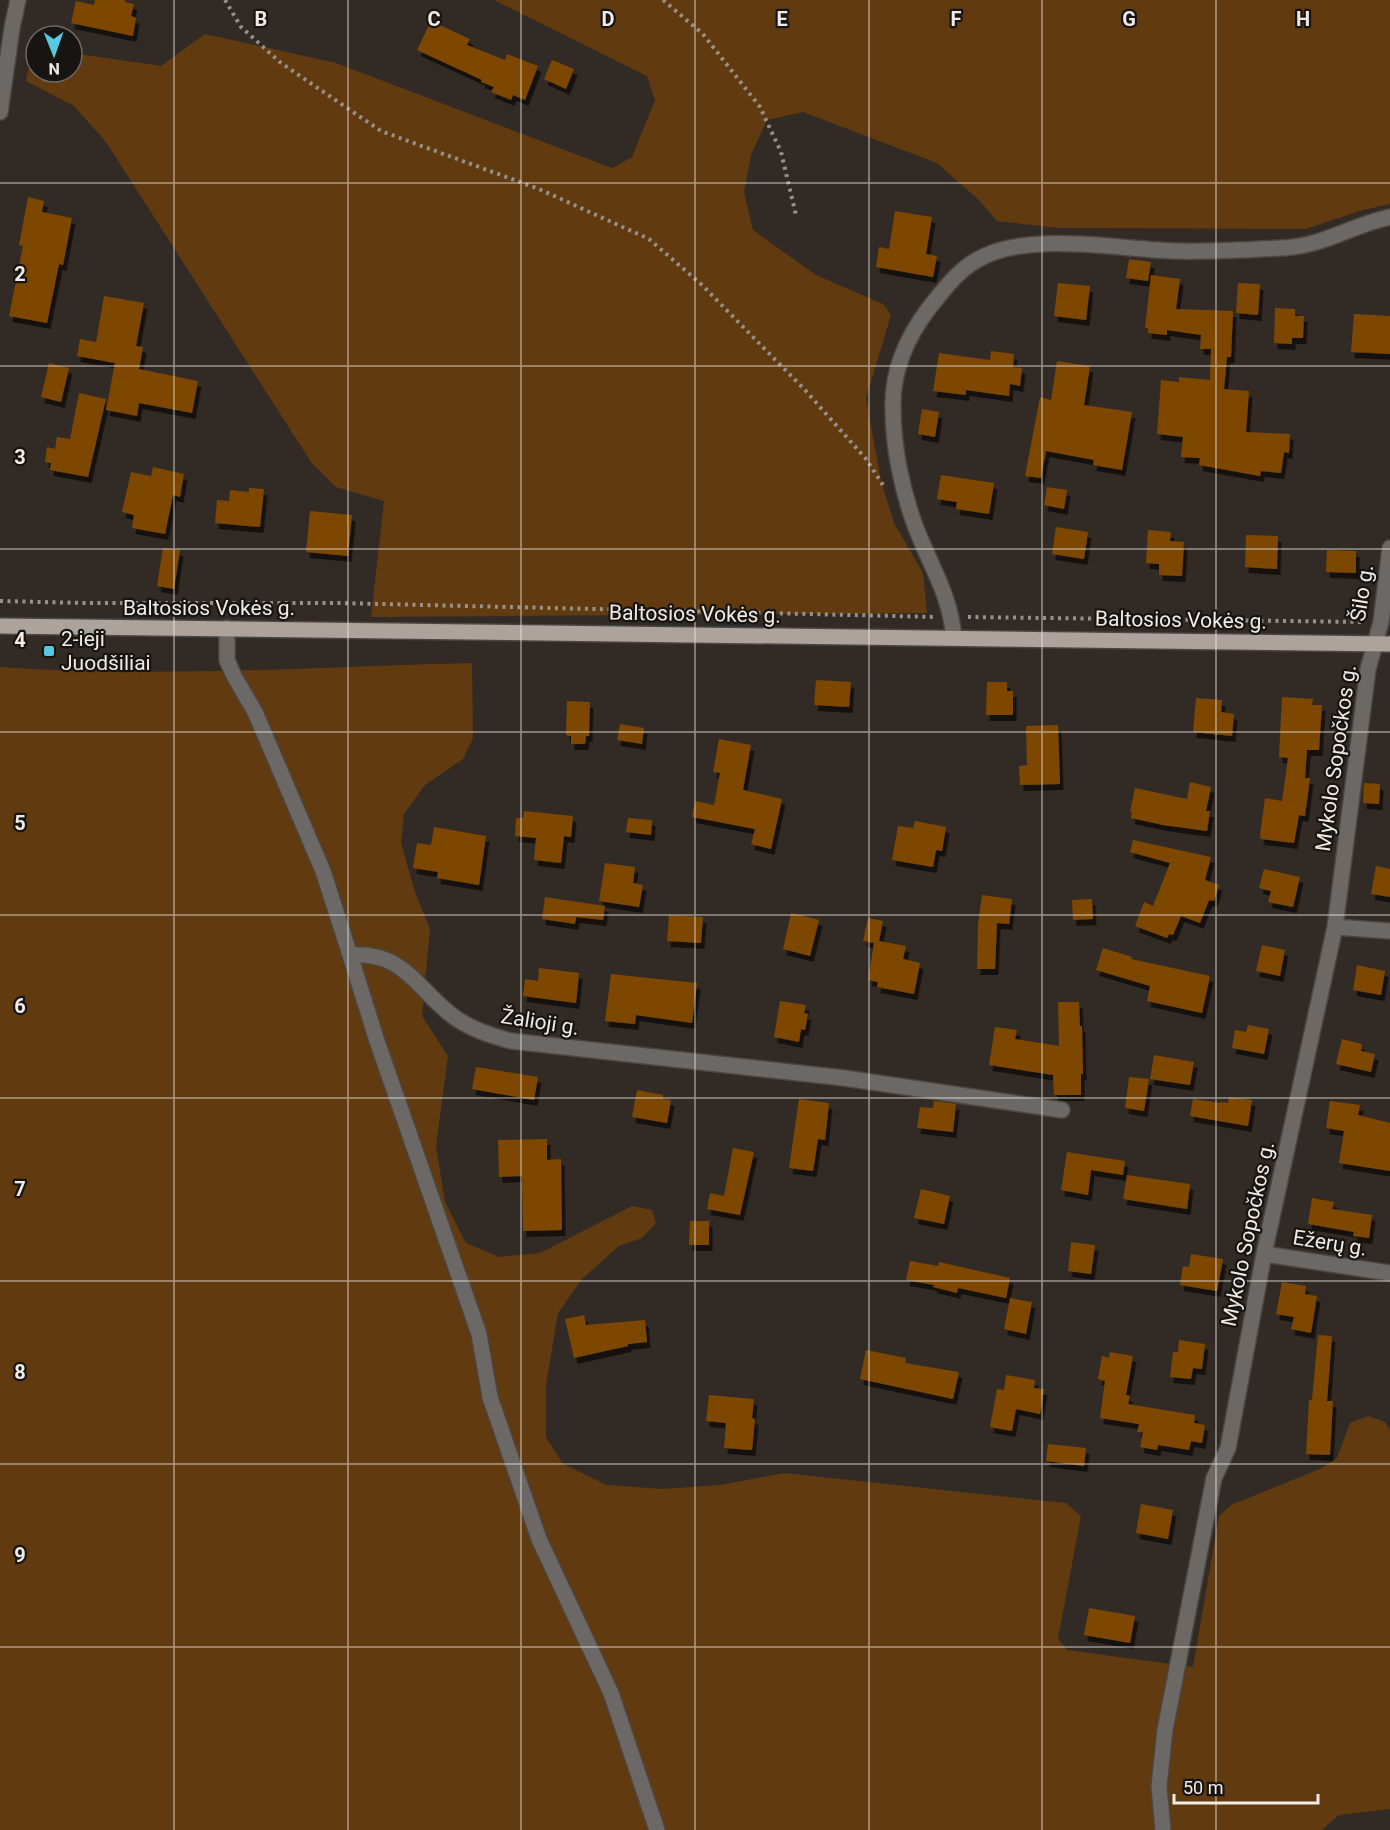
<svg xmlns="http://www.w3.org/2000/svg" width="1390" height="1830" font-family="Roboto,sans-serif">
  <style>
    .green { fill: #613a0f }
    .building { fill: #7d4700; filter: url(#shadow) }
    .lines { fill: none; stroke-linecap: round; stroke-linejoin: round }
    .minor-casing { stroke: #4d4640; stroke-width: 18 }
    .major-casing { stroke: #4d4640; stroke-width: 18 }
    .path { stroke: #97918c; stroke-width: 4; stroke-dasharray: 3 4.5; stroke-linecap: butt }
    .minor { stroke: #6c6865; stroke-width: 15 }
    .major { stroke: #aba39c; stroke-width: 15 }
    .grid { fill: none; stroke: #f0ebe7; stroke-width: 1.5; stroke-opacity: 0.55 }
    .poi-dot { fill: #56c9e1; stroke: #171411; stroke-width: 2 }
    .labels { text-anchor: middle; stroke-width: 4.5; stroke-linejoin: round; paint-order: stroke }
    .street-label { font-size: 21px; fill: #f0ebe7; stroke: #171411 }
    .poi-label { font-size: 21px; fill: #f0ebe7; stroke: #171411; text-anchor: start }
    .grid-label { font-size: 20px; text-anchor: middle; font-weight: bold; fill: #f0ebe7; stroke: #171411; stroke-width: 4.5; stroke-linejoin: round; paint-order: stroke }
  </style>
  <defs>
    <filter id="shadow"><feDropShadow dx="3.5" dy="6" stdDeviation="0" flood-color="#0009"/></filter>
  </defs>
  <rect width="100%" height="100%" fill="#322b25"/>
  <path class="green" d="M494 0H1390V204L1363 210 1306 229 1059 228 997 221 979 200 937 163 803 112 767 120 751 155 744 192 753 230 816 275 883 304 891 315 866 398 881 481 894 523 923 573 927 613 371 617 384 501 336 487 311 462 106 142 74 106 26 81 33 47 36 48V72H72V53L161 66 205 34 336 63 612 168 632 157 655 100 647 76Z
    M472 663 473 738 463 759 425 785 404 814 401 843 415 892 430 929 422 1016 448 1056 436 1146 445 1202 466 1243 499 1257 540 1253 632 1206 652 1210 656 1223 642 1238 619 1246 582 1279 558 1313 546 1385V1437L563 1464 607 1485 662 1489 721 1485 784 1473 1066 1503 1081 1516 1058 1639 1067 1650 1193 1667 1219 1516 1231 1505 1322 1468 1337 1458 1350 1423 1368 1416 1385 1422 1390 1430V1809L1339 1815 1322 1830H0V667C157 678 315 667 472 663Z"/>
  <path class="building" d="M95 0H125V2L134 4 131 16 136 18 133 36 71 23 76 1 94 5Z
    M431 21 470 39 467 45 505 60 507 54 538 66 525 100 513 95 511 100 491 92 494 87 481 82 482 80 417 50Z
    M552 60 574 69 566 89 544 79Z
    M28 197 44 201 42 212 72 218 63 265 59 264 47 323 9 316 23 246 19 245Z
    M895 211 932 217 926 254 937 256 933 277 876 267 879 247 889 249Z
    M1129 259 1151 262 1148 281 1126 278Z
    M1151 275 1180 279 1176 309 1233 311 1231 357H1227L1224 389 1249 391 1246 432 1290 434 1289 453 1284 452 1281 473 1261 471 1260 476 1199 465 1200 458 1181 457 1183 437 1157 434 1161 380 1179 382V377L1210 380 1211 349H1200L1201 335 1167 330V335L1148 333V328H1145Z
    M1058 283 1090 286 1086 320 1054 316Z
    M1238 283 1260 284 1258 315 1236 313Z
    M104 296 144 303 136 346 143 347 139 369 198 381 192 413 139 403 137 416 106 410 115 363 77 356 80 339 96 342Z
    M1275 308 1295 309V316H1304L1303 338H1292V344L1274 343Z
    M1354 314 1390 316V354L1351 352Z
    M991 351 1014 354 1013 367 1022 368 1020 386 1010 384 1009 396 966 390V395L933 391 939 353 990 360Z
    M1057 361 1090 366 1084 405 1132 412 1122 470 1093 465 1094 460 1046 451 1041 478 1025 476 1040 397 1051 400Z
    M49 363 69 368 61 402 41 397Z
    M79 393 106 399 88 477 50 470 51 463 45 462 47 447 55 449 57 437 70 439Z
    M922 409 939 412 935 437 918 434Z
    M153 467 184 474 180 497 173 495 165 534 132 528 134 515 122 512 131 472 151 476Z
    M941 475 994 483 989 514 956 509 957 502 937 499Z
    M1047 487 1067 490 1064 509 1044 505Z
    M249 488 264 489 260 527 215 523 217 500 229 501 230 490 249 492Z
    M310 511 352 515 348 556 306 552Z
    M1056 527 1088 532 1084 559 1052 554Z
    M1148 530 1171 532 1170 541 1184 542 1182 576 1159 575V564L1146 563Z
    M1246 535 1278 536 1277 569 1245 567Z
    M163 548 180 550 174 589 157 586Z
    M1327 550 1356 551V573L1326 572Z
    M816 680 851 682 849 707 814 705Z
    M987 682H1007V691H1013V715H986Z
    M1282 697 1313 699 1312 705H1322L1319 750H1307L1305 778H1310L1305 816 1299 815 1294 843 1261 839 1260 835 1265 798 1282 801 1288 758 1279 757Z
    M1196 698 1222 700 1221 712 1234 714 1232 736 1193 732Z
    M567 701 590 702 589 736H586L585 744H571V736L566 735Z
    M620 724 644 728 642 744 617 740Z
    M1058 725 1060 784 1020 785 1019 766 1027 765 1026 726Z
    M719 739 751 745 743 790 782 799 771 849 751 844 755 829 692 817 695 801 714 805 720 773 713 772Z
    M1190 782 1211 787 1206 811H1210L1207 831 1163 825 1131 818 1132 812H1130L1135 788 1187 799Z
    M1364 783 1380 784 1379 804 1363 803Z
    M524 811 573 816 571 837 564 836 561 863 534 860 536 838 515 836 516 818H523Z
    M628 818 652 820 651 835 626 832Z
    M915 821 946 827 942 851 936 850 933 867 892 860 898 826 913 828Z
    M434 827 486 836 479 885 437 878 438 872 413 868 417 843 431 845Z
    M1133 840 1211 857 1205 880 1219 885 1214 901 1209 900 1200 923 1181 916 1173 935 1169 934 1167 938 1135 926 1144 902 1153 906 1170 863 1130 852Z
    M605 863 635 867 633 883 643 885 639 907 599 901Z
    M1376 866 1390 869V897L1371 894Z
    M1264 869 1300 877 1293 907 1268 902 1271 891 1259 888Z
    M982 895 1012 899 1009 924 997 923 995 969H977L978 925Z
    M545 897 605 906 603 920 576 917 575 924 542 919Z
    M1092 899 1093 919 1073 920 1072 900Z
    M791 913 819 920 810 956 783 949Z
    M669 915 703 917 701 943 667 941Z
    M868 918 883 921 879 941 906 946 903 959 920 963 914 994 877 987 878 982 868 980 874 943 863 941Z
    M1262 945 1285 950 1280 976 1256 971Z
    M1103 948 1132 957 1131 959 1210 976 1202 1013 1147 1001 1150 986 1096 970Z
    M1357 965 1385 971 1381 995 1353 990Z
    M539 968 579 973 576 1003 523 996 525 979 538 981Z
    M611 974 697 983 692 1023 636 1015 635 1024 605 1021Z
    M780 1001 806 1005 804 1013 808 1014 805 1030 801 1029 799 1042 774 1037Z
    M1058 1002H1079L1080 1026H1082L1083 1074H1081V1095H1054L1053 1075 989 1065 995 1027 1017 1030 1015 1039 1059 1046Z
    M1248 1025 1269 1029 1264 1054 1232 1048 1235 1030 1246 1032Z
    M1342 1039 1362 1044 1361 1051 1375 1054 1371 1072 1336 1064Z
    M1154 1055 1194 1062 1190 1085 1150 1079Z
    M476 1067 538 1077 534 1100 472 1089Z
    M1129 1077 1149 1079 1144 1111 1125 1108Z
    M637 1090 663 1095V1099L671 1100 667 1123 632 1117Z
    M1229 1097 1252 1100 1248 1126 1190 1116 1193 1099 1220 1103V1102L1228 1103Z
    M799 1099 829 1103 825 1140 818 1139 813 1171 789 1168Z
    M934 1101 956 1104 953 1132 917 1128 920 1107 933 1108Z
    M1330 1101 1360 1105 1358 1115 1390 1123V1171L1339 1163 1344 1131 1326 1128Z
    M547 1139V1160L561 1159 562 1230 523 1231 522 1176 499 1177 498 1140Z
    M733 1148 754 1152 740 1215 707 1209 710 1193 724 1196Z
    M1067 1152 1125 1161 1123 1175 1091 1170 1088 1195 1061 1190Z
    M1127 1175 1190 1184 1187 1209 1123 1199Z
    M921 1189 950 1196 944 1224 914 1218Z
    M1312 1198 1334 1202 1332 1209 1372 1215 1369 1238 1353 1236 1354 1232 1308 1224Z
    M690 1221H709V1245H689Z
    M1071 1242 1095 1245 1091 1274 1068 1271Z
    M1191 1254 1223 1259 1217 1291 1180 1285 1183 1266 1189 1267Z
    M910 1261 938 1266 939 1262 1010 1278 1006 1298 958 1288 957 1293 933 1287 934 1285 906 1280Z
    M1282 1282 1306 1286 1305 1294 1317 1296 1311 1333 1291 1329 1294 1317 1276 1314Z
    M1010 1298 1032 1302 1026 1334 1004 1329Z
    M584 1315 586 1325 645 1320 647 1342 628 1344V1346L574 1358 565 1319Z
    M1318 1335 1332 1336 1327 1401H1333L1330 1455 1306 1454 1309 1400H1312Z
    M1179 1340 1205 1344 1202 1369 1193 1368 1191 1379 1170 1377 1173 1352H1178Z
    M866 1350 906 1358 905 1363 959 1372 953 1399 860 1379Z
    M1110 1352 1133 1356 1126 1395 1130 1396 1128 1404 1195 1415 1194 1423 1205 1425 1202 1443 1191 1441 1189 1450 1158 1445 1157 1450 1140 1447 1143 1432H1137L1139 1424 1100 1418 1105 1381 1098 1379 1102 1356 1109 1358Z
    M1006 1375 1035 1380 1034 1388 1044 1389 1040 1414 1016 1409 1012 1431 990 1427 997 1389 1004 1390Z
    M709 1395 754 1399 752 1418 755 1419 752 1450 724 1448 726 1423 706 1421Z
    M1048 1444 1086 1448 1084 1466 1046 1461Z
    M1141 1504 1173 1510 1168 1539 1136 1533Z
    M1089 1608 1135 1616 1130 1643 1084 1635Z"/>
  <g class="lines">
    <defs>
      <path id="minor" d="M0 112 12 28 18 0
        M227 628V660L234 676 255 712 323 871 350 955C403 952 413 984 449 1013 467 1028 489 1035 511 1041L844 1078 1062 1110
        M954 638C950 594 931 567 916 528 902 491 893 447 893 408 892 370 907 337 929 308 943 291 957 271 977 260 1027 230 1121 250 1178 251 1212 252 1247 250 1282 248 1325 246 1351 225 1390 217
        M1335 927 1390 931
        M350 955 377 1041 479 1334 490 1397 539 1539 611 1693 657 1830
        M1264 1254 1390 1273
        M1163 1830 1159 1786 1165 1730 1214 1478 1228 1448 1264 1254 1335 927 1368 669 1381 622 1390 548"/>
      <path id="major" d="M0 626 1390 644"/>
    </defs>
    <use href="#minor" class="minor-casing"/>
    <use href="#major" class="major-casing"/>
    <path class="path" d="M225 0 241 27 281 63 381 131 539 189 649 239 702 285 805 390 866 459 885 488
      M663 0 703 34 760 107 781 152 796 215
      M0 601 85 603H339L936 617
      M968 617 1365 622"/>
    <use href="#minor" class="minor"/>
    <use href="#major" class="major"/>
  </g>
  <path class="grid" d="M174 0V1830M348 0V1830M521 0V1830M695 0V1830M869 0V1830M1042 0V1830M1216 0V1830M0 183H1390M0 366H1390M0 549H1390M0 732H1390M0 915H1390M0 1098H1390M0 1281H1390M0 1464H1390M0 1647H1390"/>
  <rect class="poi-dot" x="43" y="645" width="12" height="12" rx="3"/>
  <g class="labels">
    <g class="street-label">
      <text transform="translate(1362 593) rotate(-81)" y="7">Šilo g.</text>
      <text x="209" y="615">Baltosios Vokės g.</text>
      <text transform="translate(695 614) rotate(1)" y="7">Baltosios Vokės g.</text>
      <text transform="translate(1181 620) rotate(1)" y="7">Baltosios Vokės g.</text>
      <text transform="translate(1336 758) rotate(-82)" y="7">Mykolo Sopočkos g.</text>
      <text transform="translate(540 1022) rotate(9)" y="7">Žalioji g.</text>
      <text transform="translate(1248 1234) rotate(-78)" y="7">Mykolo Sopočkos g.</text>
      <text transform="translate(1330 1243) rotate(9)" y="7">Ežerų g.</text>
    </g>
    <g class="poi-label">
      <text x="61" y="646">2-ieji<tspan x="61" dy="24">Juodšiliai</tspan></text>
    </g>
  </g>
  <g class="grid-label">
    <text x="261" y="26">B</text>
    <text x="434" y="26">C</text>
    <text x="608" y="26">D</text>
    <text x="782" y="26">E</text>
    <text x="956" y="26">F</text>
    <text x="1129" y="26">G</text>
    <text x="1303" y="26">H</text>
    <text x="20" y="281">2</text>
    <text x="20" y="464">3</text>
    <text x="20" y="647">4</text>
    <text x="20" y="830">5</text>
    <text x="20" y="1013">6</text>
    <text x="20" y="1196">7</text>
    <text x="20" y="1379">8</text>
    <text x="20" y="1562">9</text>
  </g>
  <g transform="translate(54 54) rotate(179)"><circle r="28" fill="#171411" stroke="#6e6a67" stroke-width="1.5"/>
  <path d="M0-4.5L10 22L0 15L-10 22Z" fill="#56c9e1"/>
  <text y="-9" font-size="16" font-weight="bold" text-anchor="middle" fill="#f0ebe7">N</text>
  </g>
  <path d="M1174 1794v9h144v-9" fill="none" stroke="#f0ebe7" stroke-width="3"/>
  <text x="1183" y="1794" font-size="18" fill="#f0ebe7" stroke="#171411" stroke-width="4.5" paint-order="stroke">50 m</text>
</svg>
